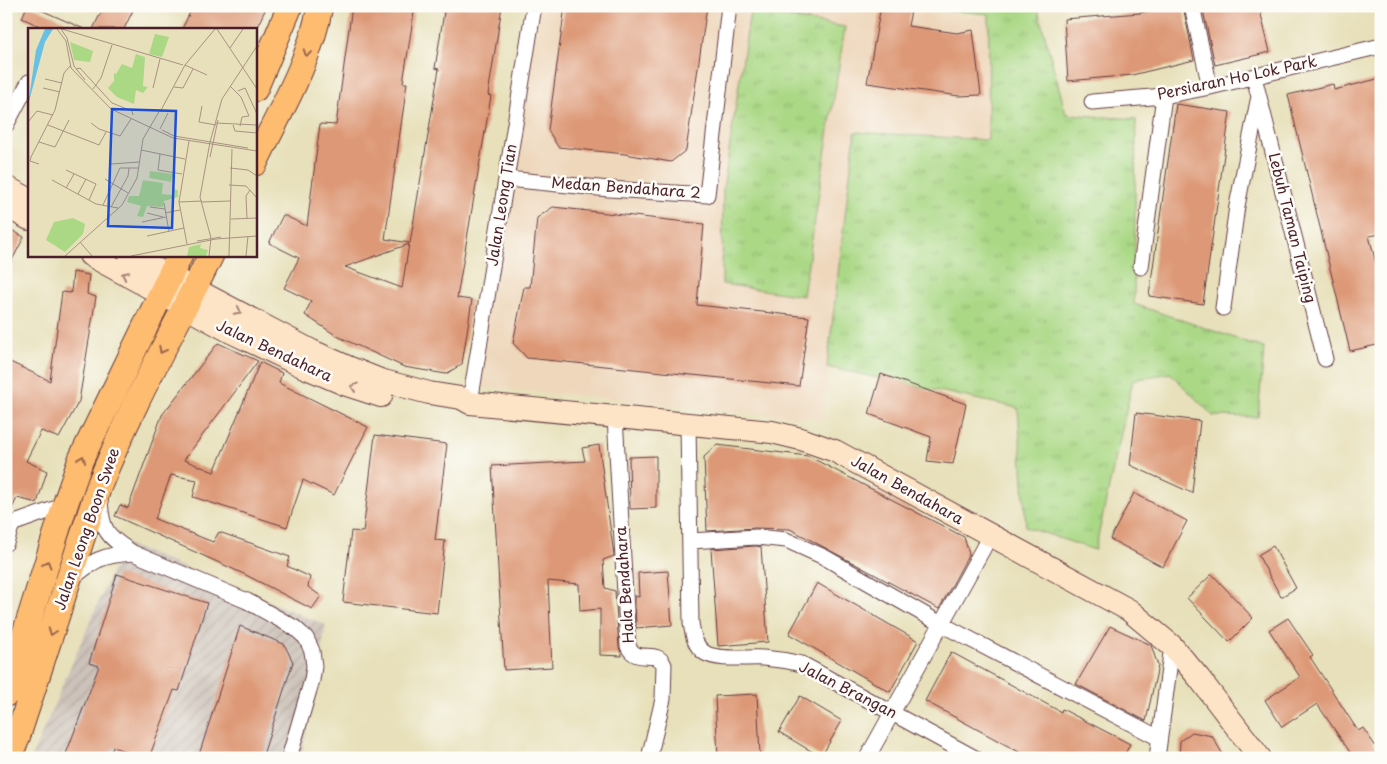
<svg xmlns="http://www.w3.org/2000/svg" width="1387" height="764" font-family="'Playpen Sans',sans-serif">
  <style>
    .built { fill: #eed7bb }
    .industrial { fill: url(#industrial-furrows) }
    .grass { fill: url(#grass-tufts); stroke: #7a7c58 }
    .building { fill: #d97; fill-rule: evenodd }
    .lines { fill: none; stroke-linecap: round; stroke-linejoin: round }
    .minor-casing { stroke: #623c40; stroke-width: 17 }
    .secondary-casing { stroke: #623c40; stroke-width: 24 }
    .primary-casing { stroke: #623c40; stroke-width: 27 }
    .minor { stroke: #fff; stroke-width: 15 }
    .secondary { stroke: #fee4c6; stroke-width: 22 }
    .primary { stroke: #fdbc70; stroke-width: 25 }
    .oneway { stroke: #9b664a }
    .oneway2 { stroke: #a48278 }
    .labels { text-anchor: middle; stroke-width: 5; stroke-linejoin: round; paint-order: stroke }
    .street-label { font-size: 15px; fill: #4a1f2b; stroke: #fdfcf7 }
    .inset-road { fill: none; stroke: #a89381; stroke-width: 1 }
    .view { fill: #1d4ed8; fill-opacity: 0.15; stroke: #1d4ed8; stroke-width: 2.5 }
    .inset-edge { fill: none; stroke: #4a1f2b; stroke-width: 2.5 }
  </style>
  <defs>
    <pattern id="industrial-furrows" width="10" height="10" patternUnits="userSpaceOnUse" patternTransform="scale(1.25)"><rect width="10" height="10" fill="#ccc2b9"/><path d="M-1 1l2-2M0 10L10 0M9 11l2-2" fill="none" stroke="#b1a69f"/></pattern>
    <pattern id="grass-tufts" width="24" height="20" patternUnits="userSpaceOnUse" patternTransform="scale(1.25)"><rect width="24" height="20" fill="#aad885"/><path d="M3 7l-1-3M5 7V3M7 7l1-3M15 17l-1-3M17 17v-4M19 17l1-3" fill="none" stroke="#94b973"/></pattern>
  </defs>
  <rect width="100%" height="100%" fill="#fdfcf7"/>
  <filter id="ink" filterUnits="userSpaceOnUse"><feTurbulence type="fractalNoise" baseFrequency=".02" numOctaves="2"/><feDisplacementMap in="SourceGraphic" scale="10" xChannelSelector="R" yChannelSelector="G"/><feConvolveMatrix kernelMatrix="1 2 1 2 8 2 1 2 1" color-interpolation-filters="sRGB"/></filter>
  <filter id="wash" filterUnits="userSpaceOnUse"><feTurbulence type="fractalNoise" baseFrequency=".0096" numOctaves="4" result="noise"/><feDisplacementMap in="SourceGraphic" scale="20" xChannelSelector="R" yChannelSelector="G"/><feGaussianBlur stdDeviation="1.12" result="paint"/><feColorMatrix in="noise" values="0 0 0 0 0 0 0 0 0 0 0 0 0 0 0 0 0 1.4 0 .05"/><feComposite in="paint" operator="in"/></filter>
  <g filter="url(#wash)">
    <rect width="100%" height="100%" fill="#e7e0ba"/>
    <path class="built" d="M530 6H923V11L988 17 987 141 856 129 823 420 469 385Z"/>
    <path class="industrial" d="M124 543 326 625 301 758H31Z"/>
    <path class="grass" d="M920 6H1037L1066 114 1136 119 1134 304 1264 348 1258 417 1213 416 1170 373 1133 380 1095 550 1026 527 1018 408 827 367 855 132 988 140 989 14 920 8Z
      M750 11 845 27 803 296 722 284 723 190Z"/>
    <g id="blocks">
      <path class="building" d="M27 6H32L84 29H46L22 18Z
        M104 6H135L124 29H93Z
        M193 6H267L256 29H182Z
        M352 6H415L403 83H407L385 239 410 243 439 69 435 68 445 6H502L488 95 491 96 457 298 472 300 462 364 446 374 404 367 337 336 305 315 311 301 284 288 299 258 269 243 283 215 307 226 320 124 336 125ZM409 244 402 288 345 267Z
        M565 6H707L686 150 671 162 625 154 558 147 548 130Z
        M881 6H912L908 26 957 33 973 30 981 95 959 96 867 83Z
        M1165 6H1183L1194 60 1132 75 1068 81 1064 19 1140 13Z
        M1202 6H1259L1270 52 1215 65Z
        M1381 78V234L1369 236 1381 282V344L1350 351 1288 95 1333 84 1334 90Z
        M1176 104 1230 112 1203 304 1149 296Z
        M553 207 704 224 697 305 809 317 799 386 527 358 513 343 524 287H530L537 218Z
        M6 227 24 237 6 272Z
        M73 272 89 275 87 294 96 297 79 401 59 438 41 431 26 461 47 471 37 503 17 498 9 515 6 517V360L50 381 62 292 71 293Z
        M218 343 258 361 184 460 214 472 260 362 282 373 279 383 368 427 334 495 303 480 287 527 193 497 197 480 171 475 155 519 213 542 219 532 290 557 287 566 310 577 308 587 321 596 312 609 244 574 115 516 120 505 128 508 162 415Z
        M881 374 966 404 953 464 927 461 931 437 869 414Z
        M1136 413 1200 421 1192 493 1130 465Z
        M375 435 447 444 435 540 445 541 437 613 343 602 351 531 363 532Z
        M599 445 614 556 603 560 605 588 615 591 619 647 622 656 600 655V609L580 611 579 584 548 581 552 667 504 670 492 466 585 461 582 448Z
        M717 445 808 456 964 537 969 554 939 609 790 529 755 528 707 531 704 457Z
        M656 456V508L630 509 629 457Z
        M1134 493 1187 521 1163 567 1110 539Z
        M756 546 761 547 768 642 718 646 711 549Z
        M1273 546 1296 588 1281 597 1258 555Z
        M668 571 672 625 636 628 635 596 639 597 638 573Z
        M117 574 207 603 179 691 174 690 149 758H144L113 747 109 758H76L66 754 99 666 89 663Z
        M1212 574 1253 618 1229 642 1187 598Z
        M817 583 918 641 890 692 789 634Z
        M1288 618 1313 655 1310 657 1358 731 1363 728 1381 754V758H1354L1317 704 1282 727 1265 700 1300 677 1269 630Z
        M240 626 284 644 293 662 262 758H198Z
        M1110 626 1151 645 1158 666 1146 721 1076 684Z
        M951 652 1061 712 1062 709 1130 744 1123 758H1030L925 701Z
        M757 694 760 755 718 757 715 696Z
        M800 696 842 721 821 757 779 732Z
        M1192 732 1212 736 1225 758H1179L1180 741Z"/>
    </g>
  </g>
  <g filter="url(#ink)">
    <use href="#blocks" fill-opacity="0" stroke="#623c40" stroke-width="1"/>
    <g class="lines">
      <defs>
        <path id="minor" d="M1192 6 1210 87
          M1254 77 1325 359
          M1092 102 1164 96 1210 87 1381 46
          M6 125 29 82
          M507 179 609 189 707 195 729 6
          M1141 267 1164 96
          M1223 308 1237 206 1258 101
          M470 403 534 6
          M615 417 628 646C636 665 657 648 664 665L663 699 650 754
          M688 423 691 623C693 634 694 646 705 653 718 661 748 657 763 658 776 659 789 661 802 664L975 758
          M100 497C101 530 106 536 133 553L247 601 295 628 306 638 312 651 314 666 312 680 289 758
          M690 541 756 537 786 540 824 557 941 624 1159 738
          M6 543 12 524 65 505
          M70 580C94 560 101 555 133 553
          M867 758 990 536
          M1157 758 1172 646"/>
        <path id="secondary" d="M6 188 10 189 29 199
          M6 206 29 219
          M90 255 231 332 304 367 344 384 381 396
          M130 255 312 351 350 368 380 380 429 393 461 398 470 403 772 432 801 439 835 451 1129 610 1172 646 1199 678 1260 758"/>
        <path id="primary" d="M255 89 290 6
          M255 163C279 113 311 60 320 6
          M6 694 65 505 81 459 180 255
          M9 758 17 738 99 486C131 406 173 332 211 255"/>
      </defs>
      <use href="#minor" class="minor-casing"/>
      <use href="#secondary" class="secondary-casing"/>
      <use href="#primary" class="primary-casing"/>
      <use href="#minor" class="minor"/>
      <use href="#secondary" class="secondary"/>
      <use href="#primary" class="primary"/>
    </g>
    <defs><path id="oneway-chevron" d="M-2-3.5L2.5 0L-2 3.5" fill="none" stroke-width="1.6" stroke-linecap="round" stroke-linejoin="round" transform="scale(1.25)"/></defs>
    <g class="oneway">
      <use href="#oneway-chevron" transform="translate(307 53) rotate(109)"/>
      <use href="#oneway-chevron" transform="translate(162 350) rotate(118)"/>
      <use href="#oneway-chevron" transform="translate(82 459) rotate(-68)"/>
      <use href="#oneway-chevron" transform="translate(47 564) rotate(-73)"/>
      <use href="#oneway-chevron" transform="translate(52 632) rotate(108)"/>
    </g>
    <g class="oneway2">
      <use href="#oneway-chevron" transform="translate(125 275) rotate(-153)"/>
      <use href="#oneway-chevron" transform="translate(238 311) rotate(28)"/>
      <use href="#oneway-chevron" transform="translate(354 387) rotate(-162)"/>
    </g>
  </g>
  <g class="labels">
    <g class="street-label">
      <text transform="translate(1237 78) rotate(-12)" y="5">Persiaran Ho Lok Park</text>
      <text transform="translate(626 188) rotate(4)" y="5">Medan Bendahara 2</text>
      <text transform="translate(502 205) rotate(-81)" y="5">Jalan Leong Tian</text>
      <text transform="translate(1292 228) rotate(76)" y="5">Lebuh Taman Taiping</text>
      <text transform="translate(274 351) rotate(25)" y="5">Jalan Bendahara</text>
      <text transform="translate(907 490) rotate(29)" y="5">Jalan Bendahara</text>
      <text transform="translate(87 529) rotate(-71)" y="5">Jalan Leong Boon Swee</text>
      <text transform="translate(625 585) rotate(-94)" y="5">Hala Bendahara</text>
      <text transform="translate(848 690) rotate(27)" y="5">Jalan Brangan</text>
    </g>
  </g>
  <g transform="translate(28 28)">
    <rect width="229" height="229" fill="#e7e0ba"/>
    <path d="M42 14 65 23 62 34 46 32ZM108 26 117 29 115 58 120 59 115 65 108 62 106 76 89 69 80 60 86 53V45L88 46 94 36 104 40ZM122 143 145 146 143 154 121 150ZM115 152 135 155 134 166 144 167 145 161 150 162V169L136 173 135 179 119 178 115 189 109 188 113 178 99 174 101 168H111Z" fill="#aad885"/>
    <path d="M45 190 57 196 55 206 37 224 18 212 26 194Z" fill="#aad885"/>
    <path d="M127 6 141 9 134 29 121 26ZM173 216 172 220 180 222 178 228H159L161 219Z" fill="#aad885"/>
    <path d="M17 1H25L17 14 0 77 8 22Z" fill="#68c1e5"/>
    <path class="inset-road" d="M29 1 38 13 43 40 83 81 145 110 229 123M33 1 39 10 46 38 57 52M34 1 155 37M189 1 229 61M202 20 215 1M157 37 179 47M48 41 52 40 84 75 104 83 105 87M17 51 34 55M202 58 213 69 221 88 214 89 212 98M146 59 155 60 165 41M15 60 32 64M125 60 132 31M65 61 73 50 84 17M210 63 217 60 229 86M174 78 171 94 188 97M132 84 157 37 187 1M0 94 9 83 25 87M63 95 71 101 92 108 103 91M188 95 229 97M20 97 71 117 78 104M205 97 207 103 229 105M132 101 140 85M134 102 146 108 220 120M11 114 27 119 41 92M113 122 157 131M132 126 130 142 154 146M182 129 190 92M11 136 2 133 3 129 27 82 36 45 42 38M83 136 111 134M202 140 220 142 229 148M38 142 68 156 61 172M77 151 100 165M24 152 68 176 90 180M201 157 218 158 229 170M38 160 46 146M50 166 58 151M151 174 174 173M173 174 202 173M136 175 141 204M75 177 92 140H111M83 179 100 148 101 140M122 179 137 181M119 185 135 189M137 185 152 182M203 191 229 190M219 191 218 168 222 162M114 194 138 189M119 208 156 200M169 213 193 209M52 214 64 228M159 216 151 174 161 113M37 228 94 177 109 150 115 111 132 82M103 228 188 211 229 208M181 228 183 210 172 169 182 114 194 71 229 18M201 228 204 121M218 228 220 208"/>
    <path class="view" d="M84 81 148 83 144 200 80 198Z"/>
    <rect width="229" height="229" class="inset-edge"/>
  </g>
  <rect width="1387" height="764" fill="none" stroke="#fdfcf7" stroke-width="25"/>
</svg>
